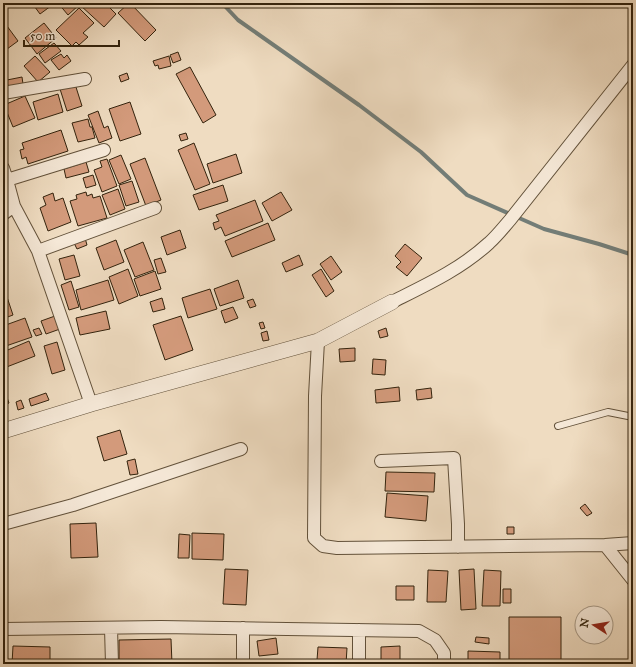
<svg xmlns="http://www.w3.org/2000/svg" width="636" height="667" font-family="'IM FELL Great Primer',serif">
  <style>
    .lines { fill: none; stroke-linecap: round; stroke-linejoin: round }
    .stream { stroke: #737d77; stroke-width: 4 }
    .building { fill: #d39a7b; stroke: #33230d }
    .service-casing { stroke: #62513a; stroke-width: 8 }
    .minor-casing { stroke: #62513a; stroke-width: 14 }
    .tertiary-casing { stroke: #62513a; stroke-width: 16 }
    .service { stroke: #f5e8d7; stroke-width: 6 }
    .minor { stroke: #f5e8d7; stroke-width: 12 }
    .tertiary { stroke: #f5e8d7; stroke-width: 15 }
  </style>
  <rect width="100%" height="100%" fill="#efdcc1"/>
  <filter id="stains"><feTurbulence type="fractalNoise" baseFrequency=".005" numOctaves="4"/><feColorMatrix values="0 0 0 0 .2 0 0 0 0 .09 0 0 0 0 .02 0 0 0 .5 -.17"/></filter>
  <radialGradient id="worn" r=".72"><stop offset=".6" stop-color="#630" stop-opacity="0"/><stop offset="1" stop-color="#630" stop-opacity=".3"/></radialGradient>
  <g class="lines">
    <path class="stream" d="M222 3 238 20 359 105 421 152 467 195 544 229 599 244 633 255"/>
  </g>
  <path class="building" d="M3 3H10L3 8Z
    M32 3H55L40 14Z
    M58 3H78L79 5 68 15Z
    M82 3H105L116 14 104 27 80 5Z
    M129 3H130L156 30 145 41 118 13Z
    M79 8 94 23 83 33 88 37 79 45 76 42 72 46 56 30Z
    M44 23 56 38 37 54 25 38Z
    M7 26 18 41 3 52V29Z
    M54 43 61 51 45 63 39 54Z
    M178 52 181 60 173 63 170 55Z
    M61 54 64 58 67 55 71 61 59 70 51 60Z
    M35 56 50 72 38 82 24 66Z
    M169 56 171 66 159 69 158 65 155 66 153 61Z
    M190 67 216 115 203 123 176 74Z
    M127 73 129 79 121 82 119 76Z
    M22 77 23 84 8 87 7 80Z
    M75 84 82 106 67 111 60 89Z
    M58 94 63 112 38 120 33 102Z
    M25 96 35 118 13 127 4 105Z
    M130 102 141 134 120 141 109 109Z
    M98 111 104 128 108 126 112 138 99 143 88 115Z
    M88 119 90 127H92L95 138 78 142 72 123Z
    M61 130 68 151 28 164 26 157 22 159 20 150 24 149 22 143Z
    M186 133 188 139 181 141 179 135Z
    M194 143 210 184 195 190 178 150Z
    M236 154 242 173 213 183 207 164Z
    M121 155 131 179 119 184 109 160Z
    M145 158 161 200 146 206 130 164Z
    M107 159 117 186 102 192 94 170 102 167 100 161Z
    M86 162 89 172 66 178 64 169Z
    M93 175 96 185 86 188 83 178Z
    M132 181 139 202 126 206 119 185Z
    M223 185 228 201 199 210 193 195Z
    M118 189 125 209 110 215 102 195Z
    M86 192 87 196 92 194 93 198 100 196 107 218 78 226 70 201 77 199 76 195Z
    M281 192 292 210 272 221 262 203Z
    M53 193 55 201 63 198 71 222 48 231 40 208 46 205 43 197Z
    M255 200 263 221 225 236 221 227 215 230 213 223 219 221 216 215Z
    M268 223 275 240 232 257 225 241Z
    M180 230 186 248 167 255 161 237Z
    M85 238 87 245 77 249 74 243Z
    M116 240 124 262 104 270 96 248Z
    M143 242 154 270 135 277 124 250Z
    M405 244 422 258 407 276 396 267 401 262 395 256Z
    M74 255 80 276 65 280 59 259Z
    M299 255 303 265 286 272 282 263Z
    M331 256 342 272 331 280 320 264Z
    M161 258 166 272 158 274 154 260Z
    M128 269 138 296 119 304 109 277Z
    M321 269 334 291 326 297 312 275Z
    M155 271 161 289 140 296 134 279Z
    M108 280 114 300 81 310 76 290Z
    M238 280 244 298 220 306 214 289Z
    M71 281 79 307 69 310 61 285Z
    M210 289 217 309 188 318 182 298Z
    M7 297 13 315 5 318 3 313V299Z
    M162 298 165 309 153 312 150 302Z
    M253 299 256 306 250 308 247 301Z
    M233 307 238 318 225 323 221 311Z
    M106 311 110 329 80 335 76 318Z
    M55 316 60 329 46 334 41 321Z
    M181 316 193 350 165 360 153 325Z
    M25 318 32 337 3 347V326Z
    M263 322 265 328 261 329 259 323Z
    M39 328 42 334 36 336 33 330Z
    M386 328 388 336 380 338 378 331Z
    M267 331 269 340 263 341 261 333Z
    M29 341 35 356 4 368 3 364V352Z
    M57 342 65 370 52 374 44 346Z
    M355 348V361L340 362 339 349Z
    M373 359 386 360 385 375 372 374Z
    M3 387 9 403 3 406Z
    M399 387 400 401 376 403 375 390Z
    M431 388 432 398 417 400 416 390Z
    M46 393 49 400 31 406 29 399Z
    M21 400 24 408 18 410 16 402Z
    M120 430 127 454 104 461 97 437Z
    M135 459 138 474 130 475 127 461Z
    M386 472 435 473 434 492 385 491Z
    M387 493 428 496 426 521 385 517Z
    M585 504 592 513 587 516 580 508Z
    M96 523 98 557 71 558 70 524Z
    M507 527H514V534H507Z
    M5 530 6 540 3 541V531Z
    M192 533 224 534 223 560 192 559Z
    M179 534 190 535 189 558H178Z
    M3 553H6V577H3Z
    M225 569 248 570 246 605 223 604Z
    M474 569 476 609 461 610 459 570Z
    M428 570 448 571 446 602H427Z
    M484 570 501 571 500 606H482Z
    M396 586H414V600H396Z
    M503 589H511V603H503Z
    M509 617H561V664H509Z
    M476 637 489 638V644L475 642Z
    M276 638 278 654 259 656 257 641Z
    M171 639 172 664H119V640Z
    M13 646 50 647V664H12Z
    M400 646V663L381 664V647Z
    M318 647 347 648 346 664H312L313 660H317Z
    M468 651 500 652V664H468Z"/>
  <g class="lines">
    <defs>
      <path id="service" d="M558 426 608 412 633 417"/>
      <path id="minor" d="M3 93 85 79
        M3 168 7 180 14 206 38 251 91 404
        M7 180 104 150
        M3 214 14 206
        M38 251 155 208
        M392 302C426 285 461 269 489 243 497 236 503 228 510 220L633 65
        M318 341 315 396 314 538 323 546 337 548 605 545 633 543
        M381 461 454 458 458 524V547
        M3 524 73 505 241 449
        M605 545 633 580
        M111 628 112 664
        M3 629 161 627 419 631 435 640 444 653V664
        M243 664V628
        M359 664V630"/>
      <path id="tertiary" d="M3 431 91 404 318 341 392 302"/>
    </defs>
    <use href="#service" class="service-casing"/>
    <use href="#minor" class="minor-casing"/>
    <use href="#tertiary" class="tertiary-casing"/>
    <use href="#service" class="service"/>
    <use href="#minor" class="minor"/>
    <use href="#tertiary" class="tertiary"/>
  </g>
  <rect width="636" height="667" fill="none" stroke="#efdcc1" stroke-width="16"/>
  <rect x="4" y="4" width="628" height="659" fill="none" stroke="#33230d" stroke-width="2"/>
  <rect x="8" y="8" width="620" height="651" fill="none" stroke="#33230d"/>
  <g transform="translate(594 625) rotate(282)"><circle r="19" fill="#f5e8d7" stroke="#a79986"/>
  <path d="M0-3L7 15L0 10L-7 15Z" fill="#8f2418"/>
  <text y="-6" font-size="11" font-weight="bold" text-anchor="middle" fill="#33230d">N</text>
  </g>
  <path d="M24 40v6h95v-6" fill="none" stroke="#33230d" stroke-width="2"/>
  <text x="30" y="40" font-size="12" fill="#33230d" stroke="#f5e8d7" stroke-width="3" paint-order="stroke">50 m</text>
  <rect width="100%" height="100%" filter="url(#stains)"/>
  <rect width="100%" height="100%" fill="url(#worn)"/>
</svg>
